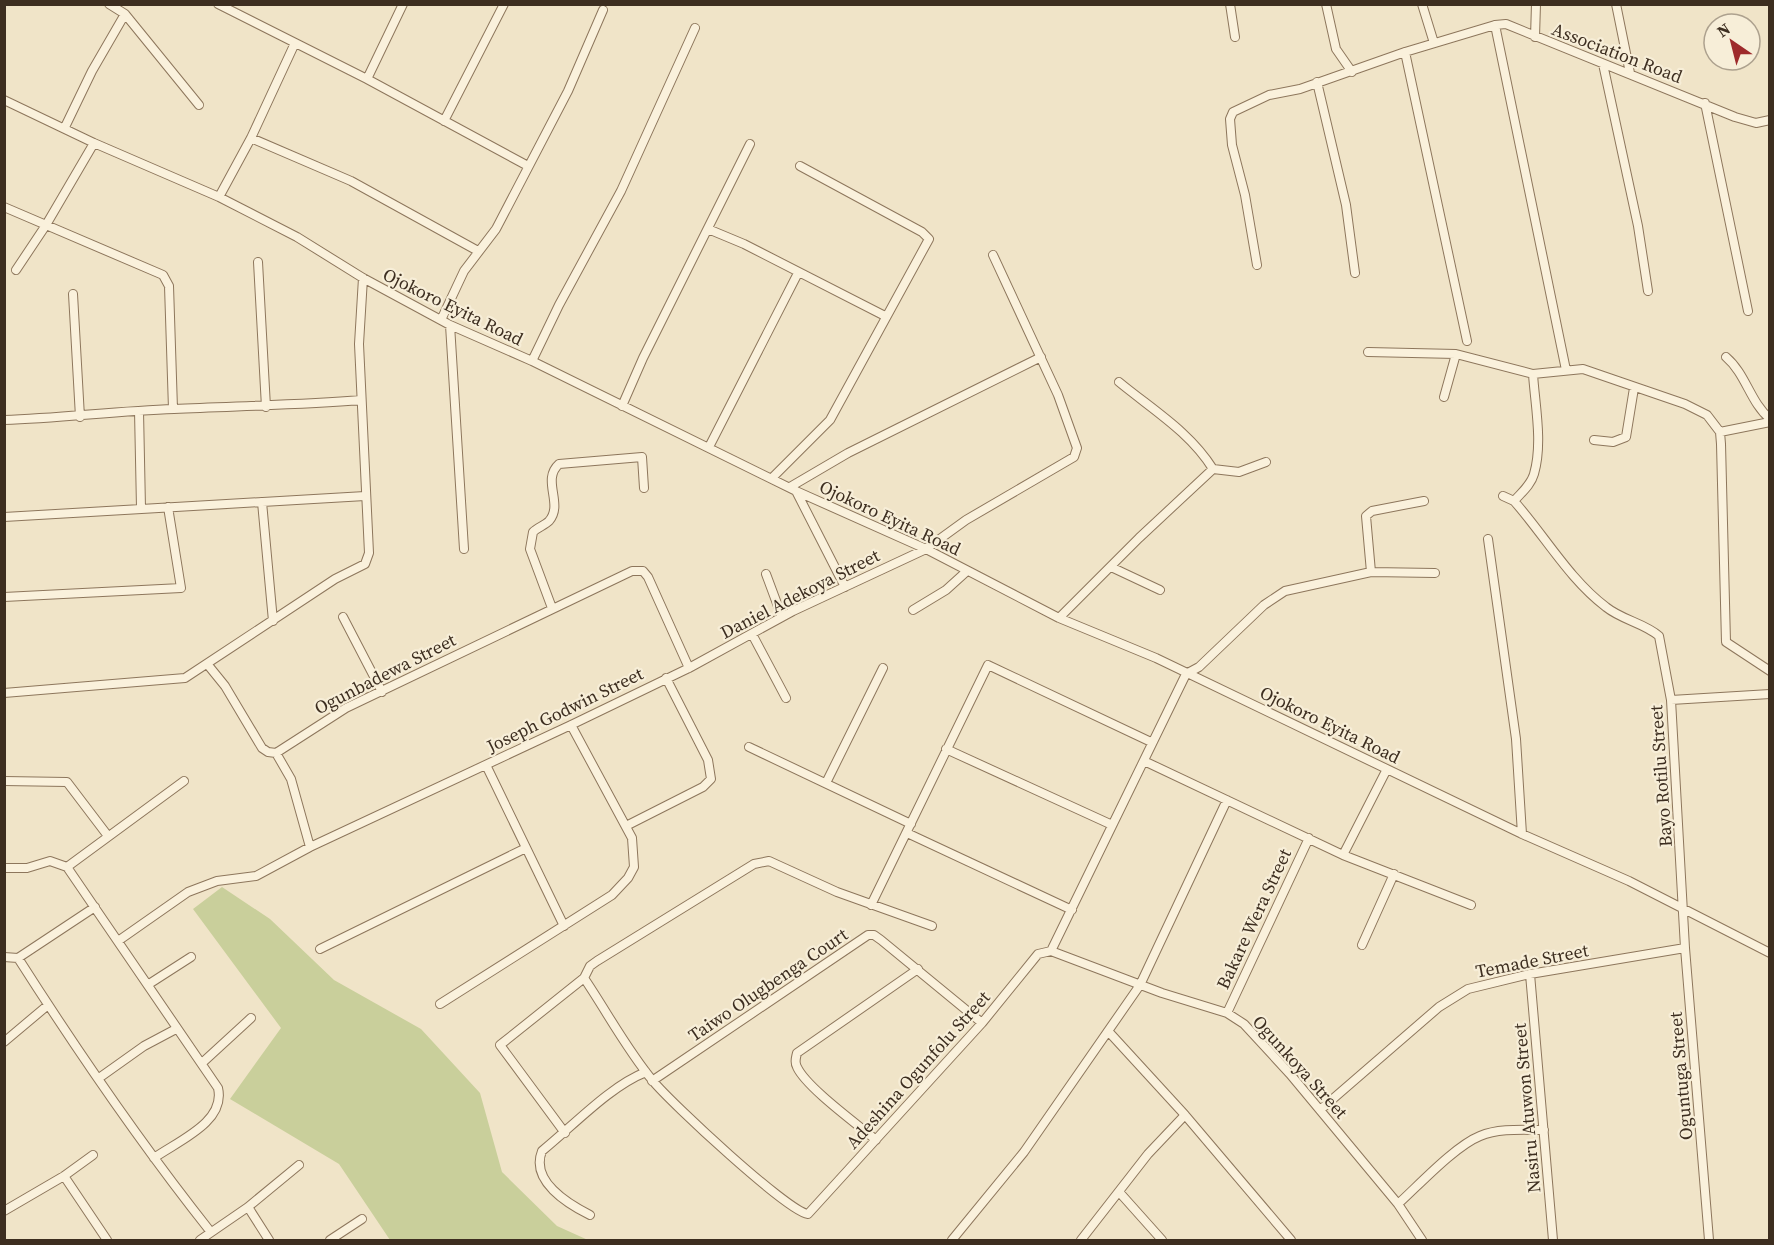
<svg xmlns="http://www.w3.org/2000/svg" width="1774" height="1245" font-family="'Source Serif 4',serif">
  <style>
    .green { fill: #c9cf9b }
    .lines { fill: none; stroke-linecap: round; stroke-linejoin: round }
    .minor-casing { stroke: #8d765c; stroke-width: 10 }
    .minor { stroke: #faf1dc; stroke-width: 8 }
    .labels { text-anchor: middle; stroke-width: 4.5; stroke-linejoin: round; paint-order: stroke }
    .street-label { font-size: 18px; fill: #3d2e20; stroke: #f7eed8 }
  </style>
  <rect width="100%" height="100%" fill="#f0e4c8"/>
  <path class="green" d="M222 887 270 919 334 980 421 1029 480 1093 502 1172 557 1226 588 1240H390L339 1164 230 1099 281 1028 193 909Z"/>
  <g class="lines">
    <defs>
      <path id="minor" d="M218 4 367 79 528 166
        M1230 4 1235 37
        M1326 4 1336 49 1352 72
        M1422 4 1434 43
        M1616 4 1630 73
        M125 14 199 105
        M1495 25 1566 370
        M1535 37 1536 4
        M1405 52 1467 341
        M1603 64 1638 226 1648 291
        M367 79 403 4
        M1317 82 1346 205 1355 273
        M4 100 94 143 219 197 297 237 363 278 450 325 532 361 796 491 926 549 1059 618 1156 658 1522 834 1629 881 1770 953
        M1705 103 1748 311
        M444 121 504 4
        M65 127 92 71 125 14 109 4
        M251 138 351 181 478 251
        M219 197 251 138 295 43
        M4 207 163 275 169 286 173 409
        M708 229 744 244 885 316
        M258 262 266 407
        M1257 265 1245 195 1232 145 1230 119 1233 112 1269 95 1300 89 1405 52 1495 25 1506 24 1735 117 1756 123 1770 120
        M16 270 46 225 94 143
        M73 294 80 417
        M441 320 464 271 496 229 568 91 603 10
        M450 325 464 549
        M1368 352 1456 354 1533 374 1583 369 1685 404 1707 415 1720 432 1721 444 1726 642 1770 671
        M1726 357C1746 374 1750 402 1770 419
        M532 361 559 305 621 191 695 28
        M1119 382C1153 410 1190 432 1213 469L1239 472 1266 462
        M1444 397 1456 354
        M622 406 643 358 750 144
        M139 411 141 508
        M4 420C61 418 117 411 174 409 236 406 299 405 361 400
        M1720 432 1770 422
        M1594 440 1613 442 1626 437 1634 388
        M709 447 798 273
        M773 477 830 420 929 239 922 232 800 166
        M790 487 848 453 1041 357
        M796 491 845 587
        M1503 496 1514 501C1545 536 1569 579 1606 607 1622 620 1644 623 1659 636L1671 700 1685 948 1709 1240
        M1514 501C1521 493 1531 485 1534 474 1543 443 1535 405 1533 374
        M262 502 273 621
        M4 517 365 496
        M1488 539 1516 739 1522 834
        M1111 567 1160 590
        M1371 572 1366 516 1372 511 1424 501
        M766 574 782 617
        M4 597 181 588 168 507
        M552 608 530 549 533 532C537 528 545 525 549 521 564 504 541 480 559 464L642 457 644 488
        M913 610 946 590 967 571
        M343 617 382 692
        M1059 618 1139 538 1213 469
        M752 634 786 698
        M208 665 225 686 262 748 268 752 276 753 346 708 632 571H643L648 577 689 668
        M1186 674 1199 667 1264 605 1285 591 1371 572 1435 573
        M4 693 185 678 335 579 365 564 369 553 359 344 363 278
        M1671 700 1770 694
        M749 747 911 824
        M946 749 1110 824
        M276 753 291 779 310 847
        M1144 761 1343 855 1471 905
        M486 765 564 926
        M4 781 67 782 108 836
        M826 783 883 668
        M626 826 703 787 711 779 708 760 666 678
        M907 833 1072 910
        M1343 855 1387 769
        M67 867 218 1088C226 1122 178 1141 154 1158
        M4 868H27L50 861 67 867 184 781
        M871 905 988 665 1151 742
        M118 941 188 892 217 881 256 876 310 847 571 725 689 668 793 611 926 549 966 520 1074 457 1077 448 1058 395 993 255
        M1362 945 1394 874
        M320 949 526 848
        M1051 951 1162 993 1227 1013 1244 1024 1290 1074 1398 1204 1422 1240
        M1051 951 1186 674
        M4 957 18 958C78 1052 141 1144 210 1231
        M18 958 95 907
        M1530 974 1553 1240
        M584 978C607 1012 627 1050 653 1081 670 1102 788 1212 808 1214L982 1023 1038 954 1051 951
        M149 984 191 957
        M440 1004 612 895 628 878 634 867 632 838 571 725
        M1227 1013 1309 838
        M1108 1031 1185 1115 1291 1240
        M4 1042 48 1005
        M202 1063 251 1018
        M99 1078 144 1046 176 1029
        M652 1081 868 935H874L881 940 982 1023
        M1320 1110 1439 1007 1468 989 1530 974 1685 948
        M565 1133 500 1045 584 978 590 966 597 961 754 864 769 861 837 892 932 926
        M876 1140C857 1124 806 1087 797 1067 794 1062 796 1058 797 1053L918 969
        M64 1176 107 1240
        M1120 1193 1162 1240
        M1398 1204C1419 1185 1455 1146 1480 1136 1499 1128 1523 1130 1544 1130
        M248 1207 269 1240
        M4 1211 64 1176 93 1155
        M590 1215C568 1204 530 1181 542 1151 573 1126 610 1086 646 1072
        M200 1240 248 1207 299 1165
        M330 1240 362 1219
        M952 1240 1024 1152 1140 985 1227 800
        M1081 1240 1148 1154 1185 1115"/>
    </defs>
    <use href="#minor" class="minor-casing"/>
    <use href="#minor" class="minor"/>
  </g>
  <g class="labels">
    <g class="street-label">
      <text transform="translate(1617 53) rotate(21)" y="6">Association Road</text>
      <text transform="translate(453 307) rotate(26)" y="6">Ojokoro Eyita Road</text>
      <text transform="translate(890 518) rotate(25)" y="6">Ojokoro Eyita Road</text>
      <text transform="translate(800 594) rotate(-27)" y="6">Daniel Adekoya Street</text>
      <text transform="translate(385 674) rotate(-27)" y="6">Ogunbadewa Street</text>
      <text transform="translate(565 710) rotate(-26)" y="6">Joseph Godwin Street</text>
      <text transform="translate(1330 725) rotate(26)" y="6">Ojokoro Eyita Road</text>
      <text transform="translate(1661 776) rotate(-94)" y="6">Bayo Rotilu Street</text>
      <text transform="translate(1254 919) rotate(-65)" y="6">Bakare Wera Street</text>
      <text transform="translate(1532 961) rotate(-11)" y="6">Temade Street</text>
      <text transform="translate(768 985) rotate(-34)" y="6">Taiwo Olugbenga Court</text>
      <text transform="translate(1300 1067) rotate(48)" y="6">Ogunkoya Street</text>
      <text transform="translate(918 1070) rotate(-48)" y="6">Adeshina Ogunfolu Street</text>
      <text transform="translate(1681 1076) rotate(-95)" y="6">Oguntuga Street</text>
      <text transform="translate(1527 1108) rotate(-95)" y="6">Nasiru Atuwon Street</text>
    </g>
  </g>
  <rect width="1774" height="1245" fill="none" stroke="#3d2e20" stroke-width="12"/>
  <g transform="translate(1732 42) rotate(325)"><circle r="28" fill="#f7eed8" stroke="#ada18e" stroke-width="1.5"/>
  <path d="M0-4.5L10 22L0 15L-10 22Z" fill="#9e2a2b"/>
  <text y="-9" font-size="16" font-weight="bold" text-anchor="middle" fill="#3d2e20">N</text>
  </g>
</svg>
